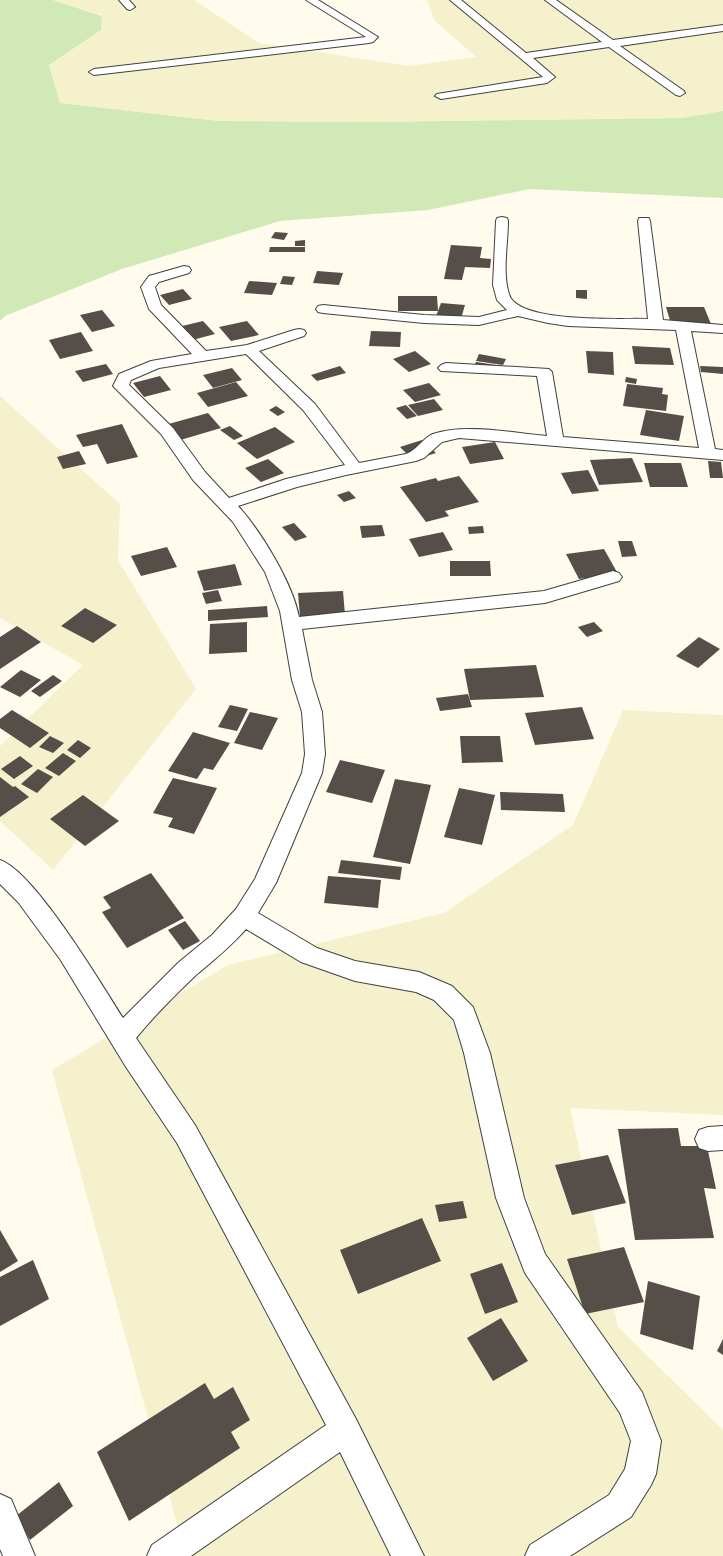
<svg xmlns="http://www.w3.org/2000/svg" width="723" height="1556" font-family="'Roboto Serif',serif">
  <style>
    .farmland { fill: #f5f1cd }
    .green { fill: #d1e9b7 }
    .building { fill: #564e49 }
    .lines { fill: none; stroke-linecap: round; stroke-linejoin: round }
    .street-casing { stroke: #404040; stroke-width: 2 }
    .street { fill: #fff; fill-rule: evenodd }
  </style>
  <rect width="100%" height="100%" fill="#fffbed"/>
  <path class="farmland" d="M53 0H194L259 43 409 66 476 57 435 21 427 0H723V111L682 118 370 122 218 121 60 103 49 65 101 30 102 15Z
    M0 396 120 504 118 560 196 689 53 870 0 821V746L83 665 0 618Z
    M623 710 723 715V1115L570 1108 618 1327 723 1430V1556H186L52 1070 228 965 444 913 573 825Z"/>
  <path class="green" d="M0 0H53L102 16 101 30 49 65 60 103 218 121 370 122 682 118 723 111V198L530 189 428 210 280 221 122 269 5 316 0 321Z"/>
  <path class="building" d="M275 232 288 233 284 240 271 238Z
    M305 240V246H295V241Z
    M451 245 482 247 480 258 491 259 490 268 465 267 462 280 444 279Z
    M270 247H305V252H269Z
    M317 271 343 273 339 285 313 283Z
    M283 276 295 277 292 285 280 284Z
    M249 281 277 283 272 295 244 293Z
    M183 289 192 299 169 305 160 295Z
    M576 290H587V299L576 298Z
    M398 296H437L438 311H398Z
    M441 303 465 305 460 322 435 319Z
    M666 307H704L711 324H671Z
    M102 310 115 326 92 332 80 315Z
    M203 321 215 334 185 342 174 328Z
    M247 321 259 335 231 341 219 327Z
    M371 331 401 332 400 347 369 346Z
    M81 332 93 351 60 359 49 340Z
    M632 346 670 348 674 365 635 364Z
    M415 351 431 364 409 372 393 359Z
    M586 351 613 352 614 375 588 373Z
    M479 354 506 359 503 365 476 361Z
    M476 362 503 366 499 374 472 370Z
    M106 364 113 374 83 382 75 371Z
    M340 366 346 373 317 381 311 375Z
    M700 366 723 367V374L701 372Z
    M232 368 242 380 213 388 203 375Z
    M160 376 171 390 144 397 133 383Z
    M626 377 637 379 636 384 625 382Z
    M236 382 248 396 208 407 197 393Z
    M429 383 441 395 415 402 403 390Z
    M627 384 663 388 662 394 668 395 666 411 623 406Z
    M434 399 443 410 418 416 408 405Z
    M406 405 417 416 407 419 396 408Z
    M276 406 285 412 278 416 269 410Z
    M646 410 684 416 679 441 640 435Z
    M208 413 221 428 177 441 165 425Z
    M122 424 138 457 107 464 97 444 83 447 76 435Z
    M230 426 243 436 234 440 220 430Z
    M275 427 295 442 257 459 237 443Z
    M422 440 436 453 413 460 400 447Z
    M495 442 504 459 470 464 462 447Z
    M79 451 86 464 63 469 57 457Z
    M632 458 643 482 599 485 590 460Z
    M268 459 284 473 261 482 245 468Z
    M708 461 721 462 723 478H710Z
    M644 463H681L688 487H650Z
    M588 470 599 491 572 494 561 473Z
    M459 476 479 502 445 511 449 516 426 522 400 487 436 478 438 481Z
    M349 491 356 498 344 502 337 495Z
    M294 523 307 537 295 541 282 527Z
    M382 525 385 536 362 538 360 526Z
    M483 526 484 533 469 534 468 527Z
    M443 532 453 550 419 557 409 539Z
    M618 541H632L637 556 622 557Z
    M167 547 177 567 141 576 131 556Z
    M604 549 618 574 579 579 566 554Z
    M450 561H490L491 576H450Z
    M235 564 242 585 204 591 197 571Z
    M218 590 222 601 206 604 202 593Z
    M343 591 345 615 300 617 298 593Z
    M267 606 268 617 208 621V610Z
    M85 608 117 625 93 643 61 626Z
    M247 622V652L209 654 210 624Z
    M594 622 603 631 587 637 578 627Z
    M17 626 41 642 0 669V637Z
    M699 637 720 649 698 668 676 656Z
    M536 665 544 697 470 700 464 669Z
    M21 670 41 680 20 697 0 687Z
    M53 675 62 681 40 697 31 691Z
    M468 694 472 707 440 711 436 698Z
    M230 705 248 709 237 731 218 727Z
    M582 707 594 739 535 745 525 713Z
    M12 710 49 733 30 748 0 728V719Z
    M250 712 278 718 262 750 234 743Z
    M193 732 230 743 213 770 204 768 197 779 168 771Z
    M50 736 64 743 53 753 39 747Z
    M460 736H500L503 762 462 763Z
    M78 740 91 748 80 758 67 750Z
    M63 753 76 761 59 776 45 768Z
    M20 756 33 766 14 779 1 769Z
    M340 760 385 770 372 803 326 792Z
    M38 769 53 777 37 793 21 784Z
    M0 777 13 787 15 786 29 797 0 817Z
    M173 778 217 788 194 834 168 827 173 818 153 813Z
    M395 779 431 785 410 864 373 857Z
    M459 788 495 795 482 845 444 837Z
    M500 792 563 794 565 812 501 810Z
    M83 795 119 821 85 846 50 819Z
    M341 860 402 867 400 880 338 873Z
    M151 873 184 918 127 948 102 912 111 908 103 897Z
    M328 876 381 880 378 908 324 903Z
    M185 921 200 941 183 950 168 930Z
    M678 1128 681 1146H707L716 1189 704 1188 714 1238 635 1240 618 1129Z
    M608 1155 626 1203 572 1215 555 1165Z
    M463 1201 467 1218 439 1222 435 1205Z
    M422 1218 441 1261 358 1294 340 1250Z
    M0 1230 18 1261 0 1272Z
    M624 1247 644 1302 585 1314 567 1259Z
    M33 1260 49 1299 0 1326V1277Z
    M502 1263 518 1302 485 1314 470 1274Z
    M648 1281 700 1296 693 1350 640 1334Z
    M501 1318 528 1361 493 1381 467 1338Z
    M723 1339V1355L717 1351Z
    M205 1383 214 1399 233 1387 250 1420 231 1432 240 1448 129 1521 97 1452Z
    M59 1482 73 1506 30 1540 16 1516Z"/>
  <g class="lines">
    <defs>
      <path id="street" d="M119 0H129L135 7 130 10 127 9Z
        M306 0H318L378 37 373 42 369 43 94 75 89 72 94 69 366 37Z
        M450 0H461L526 53 602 42 545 0H556L613 40 723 25V31L620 46 684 91 685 93 680 96 676 95 609 47 533 58 555 77 547 83 441 99 435 96 437 94 543 77Z
        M502 217 507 218 508 221C508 244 502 272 509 294 517 324 623 318 648 319L638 221 639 218H649L650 221 663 320 723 325V333L691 331 715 449 723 450V460L459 438 442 442 424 458 416 461 346 475 297 487 238 506C261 531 293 584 299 617L544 591 613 571 619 573 622 577 619 581 545 603 302 629 312 680 322 712 325 754 322 773 276 883 258 913 317 948 355 961 419 972 452 986 473 1007 490 1053 524 1198 545 1254 642 1392 661 1441 656 1474 651 1485 631 1517 570 1556H525L530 1545 609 1495 625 1469 631 1441 620 1413 525 1273 496 1198 464 1053 454 1020 434 1000 416 992 355 981 301 962 246 929C230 947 214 960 196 975 175 995 154 1016 136 1038L195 1125 356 1419 424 1556H391L340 1452 191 1556H147L152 1545 326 1425 177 1143 126 1067 60 959 18 902 0 884V860C34 871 102 985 123 1018L179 962 212 935 236 909 255 879 302 773 305 754 302 712 292 680 280 611 265 572 233 522 193 480 161 434 113 386 119 374 151 361 192 354 149 309 141 287 149 276 184 266 189 267 191 270 189 273 159 282 155 287 161 305 206 351 247 345 294 330 299 329 304 330 306 333 304 336 259 351 315 404 359 463 406 454C417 450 423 438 433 434 466 423 512 433 547 436L537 376 441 371 438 368 441 365 446 363 549 369 552 372 563 437 699 448 676 330 568 326 548 323 518 316 479 325 424 323 323 313 318 312 316 309 318 306 323 305 424 315 479 317 507 310 497 300 493 285 496 221 497 218ZM246 354 303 410 345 465 286 479 229 498 205 472 173 428 129 385 131 380 159 368Z
        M723 1126V1150L708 1151 699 1148 695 1139 699 1130 708 1127Z
        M0 1494 11 1499 35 1556H3L0 1549Z"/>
    </defs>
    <use href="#street" class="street-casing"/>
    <use href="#street" class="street"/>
  </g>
</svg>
